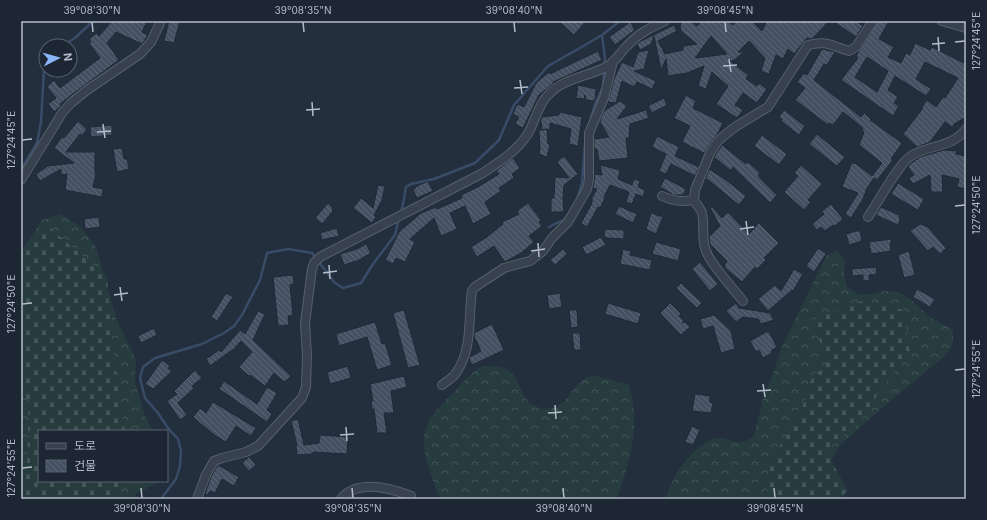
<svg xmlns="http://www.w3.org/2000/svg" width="987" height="520" font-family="Inter,'Noto Sans KR',sans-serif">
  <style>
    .forest { fill: url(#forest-crowns) }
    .cemetery { fill: url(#cemetery-stones) }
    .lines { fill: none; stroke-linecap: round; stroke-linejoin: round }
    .stream { stroke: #394c67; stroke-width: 2.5 }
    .building { fill: url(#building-back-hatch); stroke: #1f2835; fill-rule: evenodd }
    .minor-casing { stroke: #565f6c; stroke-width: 10 }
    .minor { stroke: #38414e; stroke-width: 8 }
    .ticks { fill: none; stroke: #b4bcc9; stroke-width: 1.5 }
    .neatline { fill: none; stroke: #b4bcc9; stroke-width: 1.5 }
    .ticks-label { font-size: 10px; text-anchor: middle; fill: #b4bcc9 }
  </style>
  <defs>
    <pattern id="forest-crowns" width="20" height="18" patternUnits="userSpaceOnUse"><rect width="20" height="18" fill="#263c3f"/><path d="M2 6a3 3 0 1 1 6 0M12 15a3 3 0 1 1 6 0" fill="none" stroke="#435659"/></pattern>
    <pattern id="cemetery-stones" width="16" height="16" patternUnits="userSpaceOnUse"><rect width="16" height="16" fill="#263c3f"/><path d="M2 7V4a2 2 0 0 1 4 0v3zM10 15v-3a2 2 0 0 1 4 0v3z" fill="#435659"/></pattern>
    <pattern id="building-back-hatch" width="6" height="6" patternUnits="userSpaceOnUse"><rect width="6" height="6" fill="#455162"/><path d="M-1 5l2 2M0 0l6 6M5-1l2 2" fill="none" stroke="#5d6877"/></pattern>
  </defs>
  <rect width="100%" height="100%" fill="#242f3e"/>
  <path class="forest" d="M61 214 81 227 96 247 116 318 136 360 135 382 145 416 153 431H39V481H162L138 492 132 499H21V252L42 220Z
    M837 250 845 261 844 274 847 287 858 294H872L885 291 899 292 910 299 930 317 953 330V344L946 355 882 408 839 446 821 481 836 499H666C671 477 693 444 716 438 724 436 736 444 743 442 747 441 751 438 754 436L763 399 773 374 781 349 826 256Z
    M482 366C490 366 502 365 509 371 524 382 518 403 541 408 571 413 570 379 593 376 601 376 621 383 629 385 641 427 630 459 617 499H441C436 489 432 479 429 468 417 431 427 418 453 393 463 383 470 373 482 366Z"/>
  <path class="cemetery" d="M46 225 107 276C110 328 115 379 125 431H39V481H122L114 499H21V473L27 464 29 402 21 391V261L30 242Z
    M864 300 903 310 910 353 884 384 861 421 826 451 848 491 838 499H767L769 462 799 418 811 380 827 362 812 320Z"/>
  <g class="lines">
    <path class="stream" d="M62 46 75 38 93 21
      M590 121 595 104 603 87 605 58 602 35
      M21 170 37 143 41 122 44 70 46 65
      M577 200 582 183 585 144
      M401 213 404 199 406 187 411 184 434 179 475 163 499 140 514 105 548 66 580 48 602 35 620 21
      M549 227 565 219 567 216
      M161 499 176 479 180 466 181 451 178 439 168 428 158 413 145 398 140 378 143 367 155 358 202 344 224 333 234 326 242 315 260 280 267 253 288 249 312 253 334 282 343 288 361 283 373 264 395 235 399 218"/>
  </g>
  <path class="building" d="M112 21H147L142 32 148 35 142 44 116 32 107 43 119 60 74 93 60 104 62 105 54 112 48 104 56 98 47 87 54 80 60 88 100 58 89 43 91 42 89 39 97 33 99 36Z
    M169 21H180L174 43 164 41Z
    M559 21H586L574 35Z
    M683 21H690L697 26 701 21H728L733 25 736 21H752L762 31 767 21H829L813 38 809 39 807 38 794 54 788 49 783 59 776 55 769 74 761 71 765 58 749 41 738 52H744L733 61 729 60 748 75 746 79 757 86 759 83 767 89 757 103 743 93 735 105 743 110 737 118 716 104 728 86 712 72 706 89 698 86 704 66 687 73 668 76 666 59 661 70 654 36 651 44 640 50 637 44 639 42 674 25 677 31 658 41 665 54 683 50V46L697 44 681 31 680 25ZM711 36 727 54 695 58 706 43Z
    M833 21H856L863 26 856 37Z
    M878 21H889L879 39 894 47 888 57 901 63 906 53 910 55 915 43 930 50 932 47 966 64V117L954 124 952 127 945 122 930 142 917 147 903 134 923 108 922 107 927 100 936 107 943 97 945 98 958 78 925 62 916 79 931 89 926 96 895 76 888 90 898 97 894 103 899 106 893 116 841 80 858 58 856 56ZM867 57 888 71 877 92 855 77Z
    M630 22 635 30 615 45 609 37Z
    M822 49 835 52 827 65 824 64 814 80 861 117 864 113 871 119 870 120 902 143 891 159 893 160 877 180 874 178 867 188 863 199 851 218 845 214 858 193 842 187 852 162 854 164 855 163 872 176 882 163 859 145 864 132 862 130 863 128 843 112 833 125 829 123 828 125 795 100 805 88 797 82 804 73 807 75Z
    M649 50 644 69 634 71 656 81 652 89 637 82 634 87 622 81 616 103 608 102 614 79 622 62 633 67 638 52Z
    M598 51 602 60 553 82H555L539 95 523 128 515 124 519 117 513 114 517 104 524 107 536 83 549 72 550 74Z
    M578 85 596 89 595 101 586 100 585 95 584 99 576 98Z
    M686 95 696 101 693 108 723 123 718 133 714 138 704 153 682 142 690 126 674 118Z
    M664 98 667 105 652 113 648 106Z
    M620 101 627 106 617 119 646 110 649 118 630 124 629 138H626L628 158 599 161 597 149H594V139L609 137 600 122 601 118 604 111Z
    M784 110 805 126 799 135 781 121 782 119 779 117Z
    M560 112 582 117 578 146 569 144 571 129 550 123V129L542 130 541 121H540L542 117 559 115Z
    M78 121 87 129 82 136 80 134 66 152H95V173L96 174 93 187 103 189 102 197 65 190 67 174 61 175V169L40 181 36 174 48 166 74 163 54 148 62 137 64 138Z
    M112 125V135L91 137 90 127Z
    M547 129 548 144H550L547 157 539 154 540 148 539 130Z
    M817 134 845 157 837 166 809 144Z
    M762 135 787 154 779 165 754 146Z
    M657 136 679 147 675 156 699 167 695 176 671 164 666 174 659 171 666 154 652 147Z
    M722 145 746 164 748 162 760 173 758 175 760 178 777 195 770 203 733 167 731 171 714 157Z
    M122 148 124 159H127L129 169 117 172 113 149Z
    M944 150 957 151 956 154 966 156V189L957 187 959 179 942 175 943 192H931L930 175 913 184 909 178 914 175 908 167 910 164 920 157Z
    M564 156 578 174 564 185 563 198 564 212H551V198H554L555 177 569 178 557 162Z
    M513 158 520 168 512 174 514 178 499 188 501 191 485 202 491 214 473 224 465 206 450 213 457 229 441 236 434 218 410 239 415 242 405 262 396 258 393 264 385 260 399 232 421 213 436 207 437 209 462 198 461 195 478 187 499 174 496 171Z
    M600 165 620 170 618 179 632 185 634 179 640 181 638 187 645 190 643 197 636 194 632 204 626 202 629 192 610 185 604 197 605 198 600 208 598 207 587 227 581 223 592 203V198L597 189 593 188 595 174 602 175Z
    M801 165 822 184 808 200 811 202 804 210 784 192 798 176 794 173Z
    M709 169 726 180 746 196 739 205 707 179 705 181Z
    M665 178 686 189 683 195H674L660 187Z
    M428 181 433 191 417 198 413 190 417 186Z
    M898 183 924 199 918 210 891 194Z
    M378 185 385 186 382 200 374 215 376 217 372 223 353 208 361 198 373 208Z
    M328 203 332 207 333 211 322 224 315 218Z
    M528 203 541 220 539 222 542 226 529 236 534 242 521 253 505 262 494 246 477 257 471 247 487 237 503 224 502 222 519 214 517 211Z
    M831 204 843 219 835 226 833 225 825 231 821 227 817 230 812 224 824 214 822 211Z
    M619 206 637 214 633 223 615 214Z
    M712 207 722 218 728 212 749 234 759 223 779 243 764 258 766 260 757 269 755 267 742 282 725 268V264L727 261 710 244 709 237 720 226 710 208Z
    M881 207 899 215 900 220 898 225 876 215Z
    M651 213 663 217 656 234 646 229Z
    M99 217 100 227 85 229 84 219Z
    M920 224 928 227 946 248 940 254 933 247 928 251 910 231Z
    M337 228 339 236 322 240 320 233Z
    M605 229 624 230V239L607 238 604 236Z
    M856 231H860L862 241 849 245 846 234Z
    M601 237 606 245 586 255 582 247Z
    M892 239 890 244 891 251 871 254 869 242Z
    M656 242 681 249 678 261 652 254Z
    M366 244 371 253 359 260 344 265 340 254 357 249Z
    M818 248 826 254 814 272 806 266Z
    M563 249 567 254 555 265 550 260Z
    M623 249 631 251 630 255 652 260 650 270 620 264Z
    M909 251 915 275 904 278 898 255Z
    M700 262 718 284 710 291 692 269Z
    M876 267 877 274 869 275 870 280 863 281V275L852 276V269Z
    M794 269 803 274 793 291 792 290 768 311 758 299 775 285 781 291Z
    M293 275 294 284 290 285 293 315 288 316 289 325 278 326 273 277Z
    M681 283 702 303 697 308 676 288Z
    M917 289 935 299 930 307 913 297Z
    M226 293 233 297 217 321 211 317Z
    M560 293 562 307 549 309 547 295Z
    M608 303 641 313 638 324 605 314Z
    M670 303 681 314 679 316 684 321 682 323 685 322 690 327 681 335 660 313Z
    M736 303 739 308 770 313 774 320 761 324 758 319 743 317 736 322 726 311Z
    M404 310 420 365 408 368 393 313Z
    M569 310H577L578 327 571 328Z
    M258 311 265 314 253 340 291 376 286 381H283L274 373 265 386 250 375 249 376 239 367 252 352 241 341 233 350H232L210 366 206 359 219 350 221 352 240 330 245 334Z
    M714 315 731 331 735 349 721 353 713 326 703 329 700 319Z
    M375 322 382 344 385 343 392 365 377 370 367 337 339 346 336 334Z
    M492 324 504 350 472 365 469 359 470 357 481 351 474 336V333Z
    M154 328 157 335 141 343 138 336Z
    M766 332H769L777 347 771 351 772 353 763 358 759 350 756 352 750 341Z
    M572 333H580L581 350H574Z
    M162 360 170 366 168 368 172 371 153 389 145 384Z
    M348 366 351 378 330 384 327 372Z
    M195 370 202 378 192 386 194 388 178 403 187 415 180 420 167 401 177 394 174 391Z
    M404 376 407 387 391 391 394 413H384L387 433H377L374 409H372L371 401H373L370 384Z
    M224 381 257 404 267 387 277 393 267 410 272 414 267 422 219 389Z
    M695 394 710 396V402L713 403 711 413 692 411Z
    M213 402 256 428 251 436 236 426 226 442 213 434 193 417 200 408 206 413Z
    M298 419 304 445 319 443 320 435 348 437 347 454 313 452V454L297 455 296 446 297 445 291 421Z
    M692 426 700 430 693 445 685 442Z
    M249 457 256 465 249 471 242 463Z
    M218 465 239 477 234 486 222 479 215 493 210 491 208 495 205 494 211 477Z"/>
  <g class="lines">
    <defs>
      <path id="minor" d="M942 21 966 28
        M21 180 56 123 62 113 71 103 87 90 140 54 151 42 161 21
        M662 196C673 201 681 202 694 200
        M868 217C877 204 899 163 911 156 929 144 951 149 966 129
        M743 301C733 288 711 265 706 251 701 239 705 226 702 213 701 209 696 204 694 200L695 190 710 153 718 141 726 134 735 127 768 107 808 45C827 40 832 46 849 51L856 47 873 21
        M442 385C447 381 453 378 456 373 473 349 468 318 472 291L475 287 504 268 530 261 543 251 552 238 568 222 587 189 589 179V133L604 98 613 61
        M197 499 206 475 214 461 222 458 246 452 258 446 302 398 306 387 307 356 305 323 312 269 314 263 320 257 483 173C499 162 516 152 527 135 535 123 537 106 548 95 563 78 588 77 608 66 616 61 622 50 629 44 639 33 652 27 665 21
        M341 499C357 479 390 488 411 496"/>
    </defs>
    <use href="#minor" class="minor-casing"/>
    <use href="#minor" class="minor"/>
  </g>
  <path class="ticks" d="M92 22 93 32M303 22 304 32M514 22 515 32M725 22 726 32M938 37 939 51M955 42 965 41M932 44 945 43M729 59 731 72M723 66 737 65M520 80 522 94M514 88 528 87M312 102 313 116M306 110 320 109M103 124 105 138M97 132 111 131M22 140 32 139M955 206 965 205M746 221 748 235M740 229 754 227M538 243 539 257M531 251 545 249M329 265 330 279M323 273 337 271M120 287 122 301M114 295 128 293M22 304 32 303M955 370 965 369M763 384 765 397M757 391 771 390M555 405 556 419M548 413 562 412M346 427 347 441M340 435 354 434M22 468 32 467M141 488 142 498M352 488 353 498M563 488 564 498M774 488 775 498"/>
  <rect width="987" height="520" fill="none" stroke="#1d2633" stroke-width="44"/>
  <rect x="38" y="430" width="130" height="52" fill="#1d2633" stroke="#59626f"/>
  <rect x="46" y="443" width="20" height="6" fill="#38414e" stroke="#59626f"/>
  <text x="74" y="450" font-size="12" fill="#b4bcc9">도로</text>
  <rect x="46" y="460" width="20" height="12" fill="url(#building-back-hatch)" stroke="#59626f"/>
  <text x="74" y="470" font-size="12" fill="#b4bcc9">건물</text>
  <g transform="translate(58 58) rotate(84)"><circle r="19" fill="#1d2633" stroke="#59626f"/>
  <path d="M0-3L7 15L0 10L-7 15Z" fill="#8ab4f8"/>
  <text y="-6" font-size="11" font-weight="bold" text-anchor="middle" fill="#b4bcc9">N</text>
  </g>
  <rect x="22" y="22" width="943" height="476" class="neatline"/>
  <g class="ticks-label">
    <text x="92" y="14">39°08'30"N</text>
    <text x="303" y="14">39°08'35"N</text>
    <text x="514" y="14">39°08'40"N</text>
    <text x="725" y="14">39°08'45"N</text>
    <text transform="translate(976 41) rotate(-90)" y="4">127°24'45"E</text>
    <text transform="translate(11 140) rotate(-90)" y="4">127°24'45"E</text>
    <text transform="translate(976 205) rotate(-90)" y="4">127°24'50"E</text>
    <text transform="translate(11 304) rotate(-90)" y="4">127°24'50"E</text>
    <text transform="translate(976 369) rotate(-90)" y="4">127°24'55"E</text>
    <text transform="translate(11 468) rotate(-90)" y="4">127°24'55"E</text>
    <text x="142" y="512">39°08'30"N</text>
    <text x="353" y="512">39°08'35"N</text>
    <text x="564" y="512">39°08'40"N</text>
    <text x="775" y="512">39°08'45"N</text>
  </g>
</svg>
